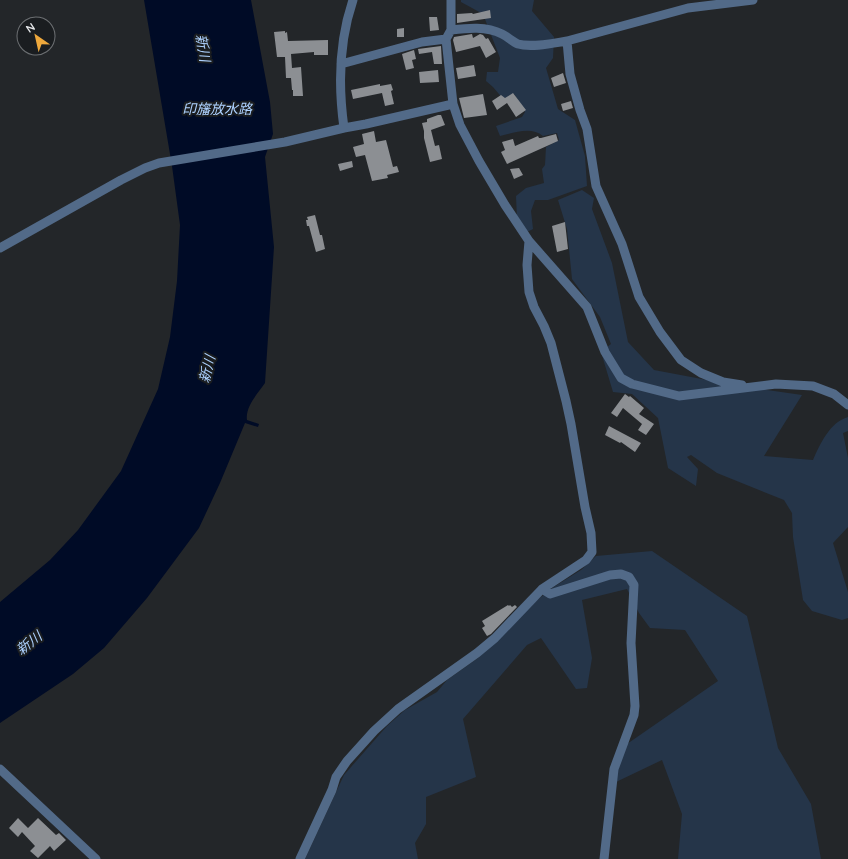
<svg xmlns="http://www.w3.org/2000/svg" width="848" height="859" font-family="Quicksand,'Noto Sans JP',sans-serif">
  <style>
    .green { fill: #253549 }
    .water { fill: #000b26 }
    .building { fill: #8c8f93 }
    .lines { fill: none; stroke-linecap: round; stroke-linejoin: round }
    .minor { stroke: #526a88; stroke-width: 9 }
    .labels { text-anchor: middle; stroke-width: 4; stroke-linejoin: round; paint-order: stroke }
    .water-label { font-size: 14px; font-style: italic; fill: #add1fe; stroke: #1a1d20 }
  </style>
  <rect width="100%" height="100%" fill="#232629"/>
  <path class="green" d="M461 0H534L532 11 554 37 553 58 546 68 558 109 575 120 585 156 587 186 548 200H535L531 211 533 229 527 232 517 219 516 196 526 188 544 183 542 169 545 165 546 147 559 140 557 133 543 136C531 126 514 133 500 136L496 126 522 117 525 112 514 94 504 100 493 87 486 81 487 72H498L500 58 483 14 461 2Z
    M582 190 594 198 592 209 612 263 628 342 654 370 739 386 802 395 764 456 813 460C820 444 830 422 848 417V431L843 433 848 458V527L833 543 848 592V618L842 620 812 611 803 600 793 537 792 513 784 500 717 473 691 455 687 457 698 469 696 486 668 468 658 418 632 394 613 392 601 352 611 344 600 317 572 279 567 229 558 200Z
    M652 551 747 616 778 748 811 804 821 859H678L682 814 662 760 616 782 617 770 627 744 718 681 685 630 650 628 639 613 627 589 582 600 592 658 587 688 576 689 541 638 527 645 463 719 476 777 426 797V824L415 843 418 859H305L344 775 387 726 405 710 437 692 447 680 478 658 501 637 531 605 552 588 581 570 596 556Z"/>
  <path class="water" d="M144 0H251L270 102 273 134 265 157 274 247 265 383C258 393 245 407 247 420L259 424 258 427 245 423 220 483 199 528 147 598 104 648 73 674 0 723V602L50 560 78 530 121 471 158 389 170 337 177 281 180 225 172 166Z"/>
  <path class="building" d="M490 10 491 18 457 23V14L472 13 473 14Z
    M429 17H437L439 30 430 31Z
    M404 28V37H397V29Z
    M285 31V33L287 32 288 41 328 40V55H314V52L291 54 292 68 301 67 303 96H293V90H292L291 78H286L285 57H277L274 32Z
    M472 34 473 38 480 34 483 35 486 39 488 38 496 52 486 58 480 46 456 52 453 40 454 37Z
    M441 46 442 64H434L432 52 419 54 418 49Z
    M414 50 416 59 412 60 414 68 406 70 402 54Z
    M474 65 476 76 458 79 456 68Z
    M438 70 439 82 420 83 419 72Z
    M563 73 566 83 554 87 551 78Z
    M380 84V86L391 84 393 90 391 91 394 104 385 106 382 93 353 99 351 90Z
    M513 93 526 110 516 117 507 103 497 110 492 101 501 95 505 98Z
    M483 94 487 115 464 118 459 98Z
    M571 101 573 108 563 111 561 104Z
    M438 115H441L445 125 431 130 435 146 439 145 442 159 430 162 424 138V131L422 123 427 122V119Z
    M374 131 376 142 386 140 393 167 397 166 399 172 387 175 388 178 372 181 365 155 356 157 353 147 364 144 362 134Z
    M556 134 558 141 507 164 501 152 505 150 502 142 513 139 515 146 538 136 539 138H541Z
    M352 161 353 167 340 171 338 164Z
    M519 168 523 175 514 179 510 169Z
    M315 215 320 235H322L325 249 316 252 309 226H307L306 220H308L307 217Z
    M565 222 568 249 557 252 552 226Z
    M625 394 629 397 630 396 644 408 639 414 654 424 646 435 638 430 642 424 623 408 617 417 611 413Z
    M609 426 641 443 635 452 621 442 620 443 605 435Z
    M508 605 509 606 510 605 512 607 515 605 517 607 491 634 487 636 482 628 485 626 482 621Z
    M18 818 28 828 38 818 56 835 59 833 66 840 54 851 50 846 38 858 30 851 35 846 22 832 18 837 9 828Z"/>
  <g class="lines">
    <path class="minor" d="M451 0V30L446 39 453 104
      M451 30C468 28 486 26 502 34 508 37 513 42 518 44 531 48 554 43 567 41
      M341 64 422 42 446 39
      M344 128C338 85 339 41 353 0
      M0 248 121 180 145 168 159 163 285 142 344 128 366 124 453 104 460 125 479 161 505 205 529 241 587 307 605 352 621 378 632 384 679 396 776 384 813 386 834 394 848 405
      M742 385 723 382 701 373 681 360 660 332 639 297 622 244 596 186 587 129 580 110 570 74 567 41 688 8 753 0
      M542 589 550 594 610 575 621 574 629 577 634 585 631 643 635 706 634 715 614 769 604 859
      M0 769 96 859
      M300 859 332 790 336 777 347 761 374 731 398 709 477 653 495 638 542 589 586 560 592 552 591 533 585 507 571 424 566 401 551 343 544 326 534 307 529 292 527 265 529 241"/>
  </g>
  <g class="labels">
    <g class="water-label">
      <text transform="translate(203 48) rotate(80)" y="5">新川</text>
      <text x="217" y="114">印旛放水路</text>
      <text transform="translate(207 369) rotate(-76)" y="5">新川</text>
      <text transform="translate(29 643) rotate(-38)" y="5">新川</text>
    </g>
  </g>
  <g transform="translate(36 36) rotate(326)"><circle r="19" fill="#1a1d20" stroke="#6c6f72"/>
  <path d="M0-3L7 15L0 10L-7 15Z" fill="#eea83c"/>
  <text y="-6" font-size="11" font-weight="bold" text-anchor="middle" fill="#e8eaec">N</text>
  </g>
</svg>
